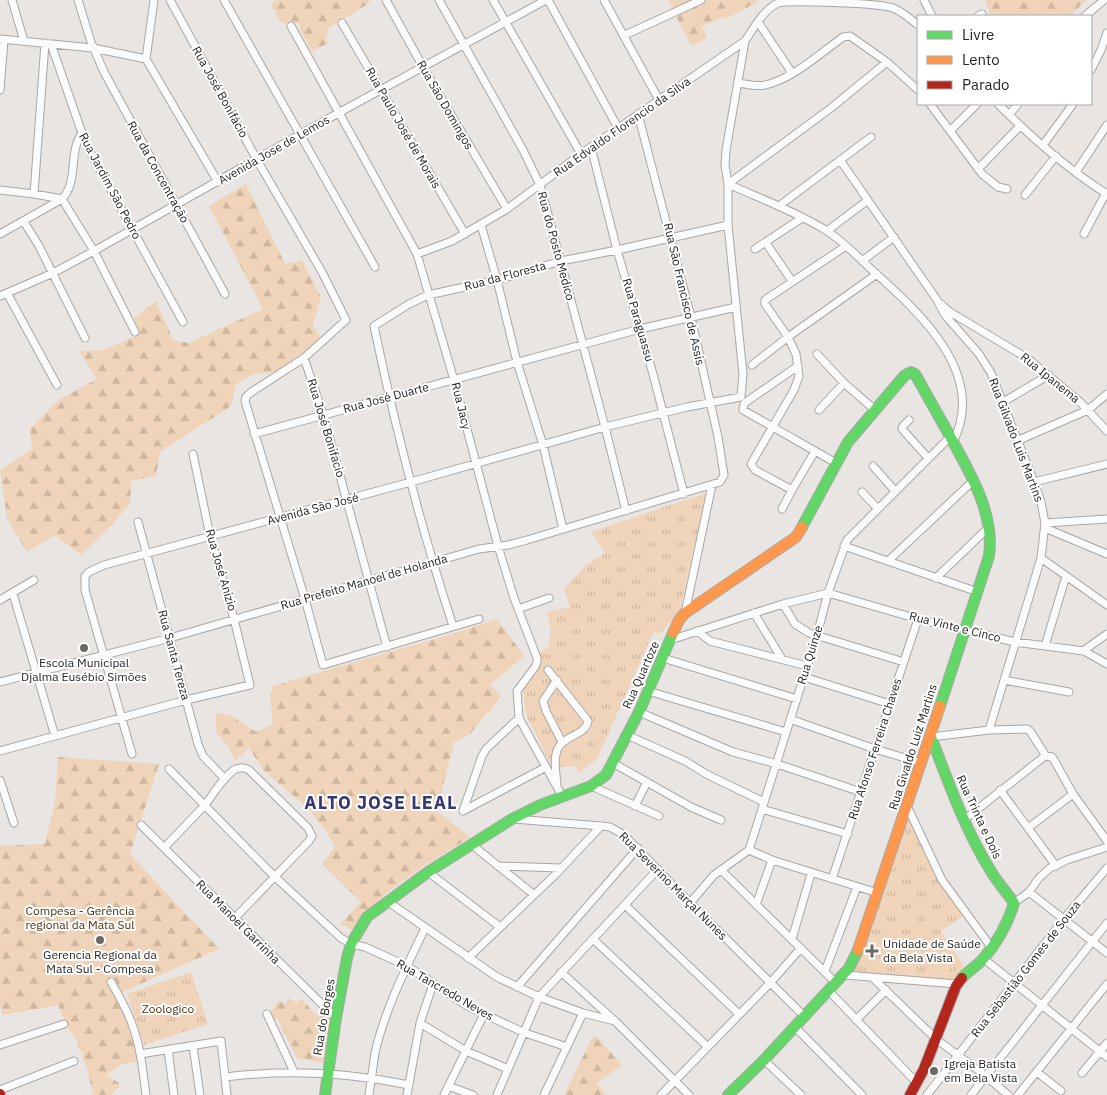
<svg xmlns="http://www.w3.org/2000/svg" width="1107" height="1095" font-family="'IBM Plex Sans',sans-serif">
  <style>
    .grass { fill: url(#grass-tufts) }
    .forest { fill: url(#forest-firs) }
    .garden { fill: #f0d4b9 }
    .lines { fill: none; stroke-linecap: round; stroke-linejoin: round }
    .street-casing { stroke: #a9a7a6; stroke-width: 9 }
    .fast-casing { stroke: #a9a7a6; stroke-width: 12 }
    .slow-casing { stroke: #a9a7a6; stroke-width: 12 }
    .jam-casing { stroke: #a9a7a6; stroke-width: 12 }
    .street { stroke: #fcfbfb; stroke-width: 7 }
    .fast { stroke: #63d668; stroke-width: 10 }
    .slow { stroke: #ff974d; stroke-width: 10 }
    .jam { stroke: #b3261e; stroke-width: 10 }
    .poi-dot { fill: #6b6966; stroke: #fff; stroke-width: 2 }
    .labels { text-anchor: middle; stroke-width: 4; stroke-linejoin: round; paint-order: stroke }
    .street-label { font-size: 12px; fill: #272624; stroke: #fff }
    .poi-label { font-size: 12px; fill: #272624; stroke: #fff }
    .park-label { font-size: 12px; fill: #4b3010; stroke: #fff }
    .district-label { font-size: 18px; font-weight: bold; letter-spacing: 1px; fill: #343974; stroke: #fff }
  </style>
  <defs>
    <pattern id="grass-tufts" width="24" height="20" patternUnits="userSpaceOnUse" patternTransform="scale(1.25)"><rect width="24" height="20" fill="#f0d4b9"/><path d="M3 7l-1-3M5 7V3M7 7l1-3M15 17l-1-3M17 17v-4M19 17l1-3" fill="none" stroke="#ceb69f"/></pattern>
    <pattern id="forest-firs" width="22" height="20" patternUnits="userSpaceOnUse" patternTransform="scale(1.25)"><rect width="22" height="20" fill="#f0d4b9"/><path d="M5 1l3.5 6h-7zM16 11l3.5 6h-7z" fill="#ceb69f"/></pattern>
  </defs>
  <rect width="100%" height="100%" fill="#e8e5e2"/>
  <path class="grass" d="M706 493 680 610 661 633H653L597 759 578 773 576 766 553 768 527 717 522 688 540 665 539 653 548 647 551 631 547 612 570 607 564 589 586 565 605 553 591 532Z
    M908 820H910L965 915 941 931 967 972 953 981 857 973 853 969 868 940 905 823Z
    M191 972 208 1024 144 1045 127 994Z"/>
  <path class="forest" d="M277 0H371L366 5 327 29 328 34 325 37 328 43 312 52 301 31 299 23H281L271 4Z
    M668 0H758L759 1 726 19 722 17 702 27 707 38 691 46Z
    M985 0H1087L1069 16H991Z
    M246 184 285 264 302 260 321 297 313 325 322 340 280 371 254 374 236 384 231 406 160 452 156 476 131 481 130 503 111 526 81 555 55 535 27 552 7 518 0 470 32 449 30 429 57 401 97 379 79 351 104 350 133 337 139 331 134 318 156 301 173 340 189 343 263 309 209 206Z
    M497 619 524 656 490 685 501 696 490 712V714L487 713 470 734 454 742 437 811 470 837C432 862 376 892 353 930L340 924 361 902 322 864 335 847 328 834 307 807 263 770 249 748 235 761 229 747 216 732V713L230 715 256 732 273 724 270 698 273 686 455 633Z
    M58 757 159 764 130 854 219 949 120 993 115 994 127 1019 135 1043 137 1061 121 1065 106 1075 119 1083V1087L113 1092 112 1095H93L87 1068 82 1056 84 1053 79 1049 76 1039 68 1028 58 1005 3 1015 0 1005V846L45 844 55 802Z
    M289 998 297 1003 301 998 316 1015H324L331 1019 324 1063 297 1058 277 1018 273 1020 270 1013C274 1009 275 1005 279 1001L285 1004Z
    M595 1035 622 1065 597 1083 606 1095H564L592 1038Z"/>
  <path class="garden" d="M940 937 957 965 939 976 922 947Z"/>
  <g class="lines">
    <defs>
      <path id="street" d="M12 0 24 41
        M78 0 91 42 104 72 225 294
        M170 0 257 160 322 272 346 320 304 358 250 393 246 397 245 401 305 599 323 665 479 619
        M224 0 375 267
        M386 0 423 67 507 209
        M439 0 523 150 540 185 605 427 626 511
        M493 0 581 154
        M548 0 618 128
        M604 0 659 100
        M924 0 932 16
        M978 16 982 14
        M1085 16 1104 0
        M758 22 792 73
        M342 23 465 234
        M291 26 417 254 454 380 498 546 514 598 537 658V662L535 667 517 691 519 718 562 796
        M625 35 701 0
        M0 39 93 48 146 59
        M51 44 82 133 88 148 183 322
        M146 59 218 182
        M146 59 154 0
        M1091 70 1101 50 1107 33
        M738 83C746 84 757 87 765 85 791 80 821 53 843 37L850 36 887 62 918 90
        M0 90 4 40
        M930 104 982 174 998 187 1007 189
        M998 104C1031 137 1067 169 1107 194
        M1009 115 1018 104
        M951 130 977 104
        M1043 145 1073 104
        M591 147 617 250 653 374 684 494
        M840 160 937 300 945 315 979 354 991 373 1034 482 1041 502 1045 523 1041 558 989 730
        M978 169 1020 126
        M1076 172 1107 125
        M728 184C759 198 799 213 827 231 844 242 858 257 873 271 919 312 988 374 953 442
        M728 184 831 108 887 62
        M0 190 34 194 62 199
        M34 194 45 43
        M1025 195 1056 156
        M62 199 94 251 135 332
        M779 206 871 137
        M24 222 39 246 85 338
        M481 225 497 280 517 362 543 445 563 529
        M827 231 868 200
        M0 234 62 199C79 181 68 152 82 133
        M1084 234 1106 193
        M766 243 792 281
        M755 249 802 218
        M417 254 452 241 507 209 581 154 745 41C754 28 763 10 778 3 790 0 879 3 893 8 903 12 910 19 918 25
        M862 261 894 237
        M7 293 57 385
        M0 296 53 273 94 251 340 112 546 0
        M941 304 950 312 1027 358 1080 402 1107 431
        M817 354 844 383 875 410
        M304 358 323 414 387 647
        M752 365 788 337 877 274
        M798 366 746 402 744 404 743 410 836 463
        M1003 402 1049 375
        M819 410 844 383
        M909 420 903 426 902 429 928 458
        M254 434 640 329 736 307
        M1019 440 1088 410 1107 394
        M815 451 792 490 755 470 751 464 794 390 799 376 796 354 788 337 765 304V300L846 246
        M873 466 895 491
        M1034 482 1107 464
        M862 492 878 509
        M782 509 792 490
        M138 522 198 744 203 756 225 779
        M1045 523 1107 519
        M1045 528 1107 554
        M844 546 978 592
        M1041 558 1107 605
        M888 561 974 480
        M936 578 989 527
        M13 594 55 736
        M0 600 34 580
        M783 604 795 624 809 633 904 662
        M518 609 549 598
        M685 613 712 485
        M754 613 782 659
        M453 626C421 528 395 427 374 326L409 304 428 295 497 280 561 261 617 250 728 225
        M697 631 710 641 807 666
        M670 640 783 604 828 593 918 619 1015 642 1084 651 1107 664
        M1045 646 1066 576
        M1083 651 1107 634
        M663 658 797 699
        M548 670 588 721C587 734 564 736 558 748 553 759 556 773 557 784
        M804 677 890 704
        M557 680 543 701 546 711 562 742
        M1004 680 1069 692
        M0 682 170 638 479 549 508 545 527 540 720 482 724 475 718 437 691 317 638 114
        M648 691 786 732
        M639 712 733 752 777 764 861 792
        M790 719 875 749 922 763
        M627 735 685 761 708 775 764 802
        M931 737 989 730 1027 729 1030 731 1044 753
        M0 751 186 700 250 685 234 619 210 536 193 454
        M132 754 85 590V576L89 572 104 565 411 482 605 427 687 407 741 397 743 374 728 225V184L725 165 726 150 745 41
        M613 763 691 807 721 820
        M169 769 274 876 341 938 351 944 365 947 407 966 466 1005 484 1014 525 1033 567 1047
        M0 780 14 823
        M591 786 659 816
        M1000 790 1056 866
        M635 806 647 782
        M907 806 942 880 991 947
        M762 809 848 834
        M463 811 482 756 486 749 519 718
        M463 811 546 767
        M514 819 601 826 610 827 624 835 690 903 804 1016
        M965 819 1045 756 1052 757 1054 760 1073 794 1107 841
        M141 825 336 1018
        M1028 828 1073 794
        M471 844 533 894
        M164 848C177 834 191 820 204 806 214 794 222 778 234 770 239 767 244 767 249 770L308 828 312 836 309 841 234 919
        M749 850 772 860 878 893
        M498 866 561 868
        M721 870 836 983
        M428 872 500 927
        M832 879 918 619
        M1029 892 1107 953
        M387 901 497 977 539 997 583 1013 615 1021
        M690 903 714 875 749 850 817 635 828 593 847 540 950 437
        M1014 903 1029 892 1039 878 1050 868 1067 860 1107 847
        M625 905 739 1014
        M756 905 772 860
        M593 939 707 1046
        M792 939 811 874
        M468 958 555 875 601 826
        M984 959 1107 1057
        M825 971 857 887
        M561 972 615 1021 689 1095
        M845 975 957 984
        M873 978 936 1039 986 1076 1008 1095
        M111 982C119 996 128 1011 133 1027 141 1049 143 1072 146 1095
        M517 987 638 848
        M828 990 917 1083
        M267 1014 294 1072
        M856 1020 886 990
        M420 1023 466 1051 508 1069
        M794 1026 862 1095
        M0 1045 64 1024
        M193 1046 200 1095
        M168 1050 174 1095
        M140 1054 221 1041 227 1095
        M764 1060 801 1095
        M1037 1072 1061 1091
        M1082 1073 1107 1043
        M225 1077C289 1069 347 1072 409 1085
        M448 1086 473 1095
        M0 1090 74 1061
        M369 1095C371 1081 373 1067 375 1053 385 1009 406 968 425 928
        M407 1095 420 1023 433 984
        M444 1095 484 1014
        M497 1095 539 997 658 869
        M544 1095 583 1013
        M661 1095 771 982 801 948
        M927 1095 1064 919 1107 868
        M971 1095 1107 923
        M1018 1095 1107 984"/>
      <path id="fast" d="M802 527 848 442 905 375 911 372 915 374C927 395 939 417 951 438 970 473 995 514 989 556L940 706
        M931 737C948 781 964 827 989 868 996 881 1006 891 1014 903 1008 923 997 943 983 959 977 966 968 971 962 978
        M325 1095 336 1018 347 958 351 944 367 917 428 872 512 819 540 805 591 786 606 775 639 712 673 633
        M728 1095 764 1060 849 968 858 950"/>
      <path id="slow" d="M673 633 679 620 685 613 796 537 802 527
        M858 950 940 706"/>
      <path id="jam" d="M0 1094V1095
        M910 1095 924 1069 956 986 962 978"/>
    </defs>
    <use href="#street" class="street-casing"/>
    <use href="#fast" class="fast-casing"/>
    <use href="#slow" class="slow-casing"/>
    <use href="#jam" class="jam-casing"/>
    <use href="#street" class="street"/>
    <use href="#fast" class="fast"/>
    <use href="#slow" class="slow"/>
    <use href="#jam" class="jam"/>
  </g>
  <g class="poi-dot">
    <circle cx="84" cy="648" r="5"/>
    <circle cx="100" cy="940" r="5"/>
    <path d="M869.5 943.5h5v5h5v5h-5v5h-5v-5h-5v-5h5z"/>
    <circle cx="934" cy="1071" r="5"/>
  </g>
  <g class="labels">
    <g class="street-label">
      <text transform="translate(220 92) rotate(61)" y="4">Rua José Bonifácio</text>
      <text transform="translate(445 105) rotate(60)" y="4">Rua São Domingos</text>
      <text transform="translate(622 127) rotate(-35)" y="4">Rua Edvaldo Florencio da Silva</text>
      <text transform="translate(403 128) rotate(60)" y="4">Rua Paulo José de Morais</text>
      <text transform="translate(274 150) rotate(-30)" y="4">Avenida Jose de Lemos</text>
      <text transform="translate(158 172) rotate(61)" y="4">Rua da Concentração</text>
      <text transform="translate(110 186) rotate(62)" y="4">Rua Jardim São Pedro</text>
      <text transform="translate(556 246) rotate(75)" y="4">Rua do Posto Medico</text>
      <text transform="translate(505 276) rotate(-15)" y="4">Rua da Floresta</text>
      <text transform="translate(684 294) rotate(77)" y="4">Rua São Francisco de Assis</text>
      <text transform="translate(638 320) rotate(74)" y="4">Rua Paraguassu</text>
      <text transform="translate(1050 378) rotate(39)" y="4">Rua Ipanema</text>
      <text transform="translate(386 398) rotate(-15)" y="4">Rua José Duarte</text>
      <text transform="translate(461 406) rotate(76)" y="4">Rua Jacy</text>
      <text transform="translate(326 428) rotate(73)" y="4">Rua José Bonifacio</text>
      <text transform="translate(1016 440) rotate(69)" y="4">Rua Gilvado Luis Martins</text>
      <text transform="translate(313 509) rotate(-15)" y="4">Avenida São José</text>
      <text transform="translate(221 570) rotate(74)" y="4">Rua José Anizio</text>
      <text transform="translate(364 582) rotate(-16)" y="4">Rua Prefeito Manoel de Holanda</text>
      <text transform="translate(955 627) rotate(14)" y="4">Rua Vinte e Cinco</text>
      <text transform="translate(174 655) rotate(75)" y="4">Rua Santa Tereza</text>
      <text transform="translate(810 655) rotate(-73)" y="4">Rua Quinze</text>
      <text transform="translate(641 675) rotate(-66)" y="4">Rua Quartoze</text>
      <text transform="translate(913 747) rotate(-72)" y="4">Rua Givaldo Luiz Martins</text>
      <text transform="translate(875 749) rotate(-72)" y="4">Rua Afonso Ferreira Chaves</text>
      <text transform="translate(979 817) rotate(65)" y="4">Rua Trinta e Dois</text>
      <text transform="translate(673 886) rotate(45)" y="4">Rua Severino Marçal Nunes</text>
      <text transform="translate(238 922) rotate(45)" y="4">Rua Manoel Garrinha</text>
      <text transform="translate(1026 969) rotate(-52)" y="4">Rua Sebastião Gomes de Souza</text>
      <text transform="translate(445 990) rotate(30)" y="4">Rua Tancredo Neves</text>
      <text transform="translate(324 1017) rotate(-80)" y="4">Rua do Borges</text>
    </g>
    <g class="poi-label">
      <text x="84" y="667">Escola Municipal<tspan x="84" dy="14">Djalma Eusébio Simões</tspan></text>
      <text x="883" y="948" text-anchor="start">Unidade de Saúde<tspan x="883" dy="14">da Bela Vista</tspan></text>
      <text x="100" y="959">Gerencia Regional da<tspan x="100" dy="14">Mata Sul - Compesa</tspan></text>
      <text x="944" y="1068" text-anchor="start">Igreja Batista<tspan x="944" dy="14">em Bela Vista</tspan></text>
    </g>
    <g class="park-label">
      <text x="80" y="915">Compesa - Gerência<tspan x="80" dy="14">regional da Mata Sul</tspan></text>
      <text x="168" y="1013">Zoologico</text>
    </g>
    <g class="district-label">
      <text x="381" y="809">ALTO JOSE LEAL</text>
    </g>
  </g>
  <rect x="917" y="15" width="175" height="90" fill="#ffffff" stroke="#a9a8a7"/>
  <rect x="927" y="31" width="25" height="8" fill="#63d668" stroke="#a9a8a7"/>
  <text x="962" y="40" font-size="15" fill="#272624">Livre</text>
  <rect x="927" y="56" width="25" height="8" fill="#ff974d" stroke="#a9a8a7"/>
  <text x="962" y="65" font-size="15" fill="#272624">Lento</text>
  <rect x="927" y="81" width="25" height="8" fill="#b3261e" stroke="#a9a8a7"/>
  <text x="962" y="90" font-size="15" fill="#272624">Parado</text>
</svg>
